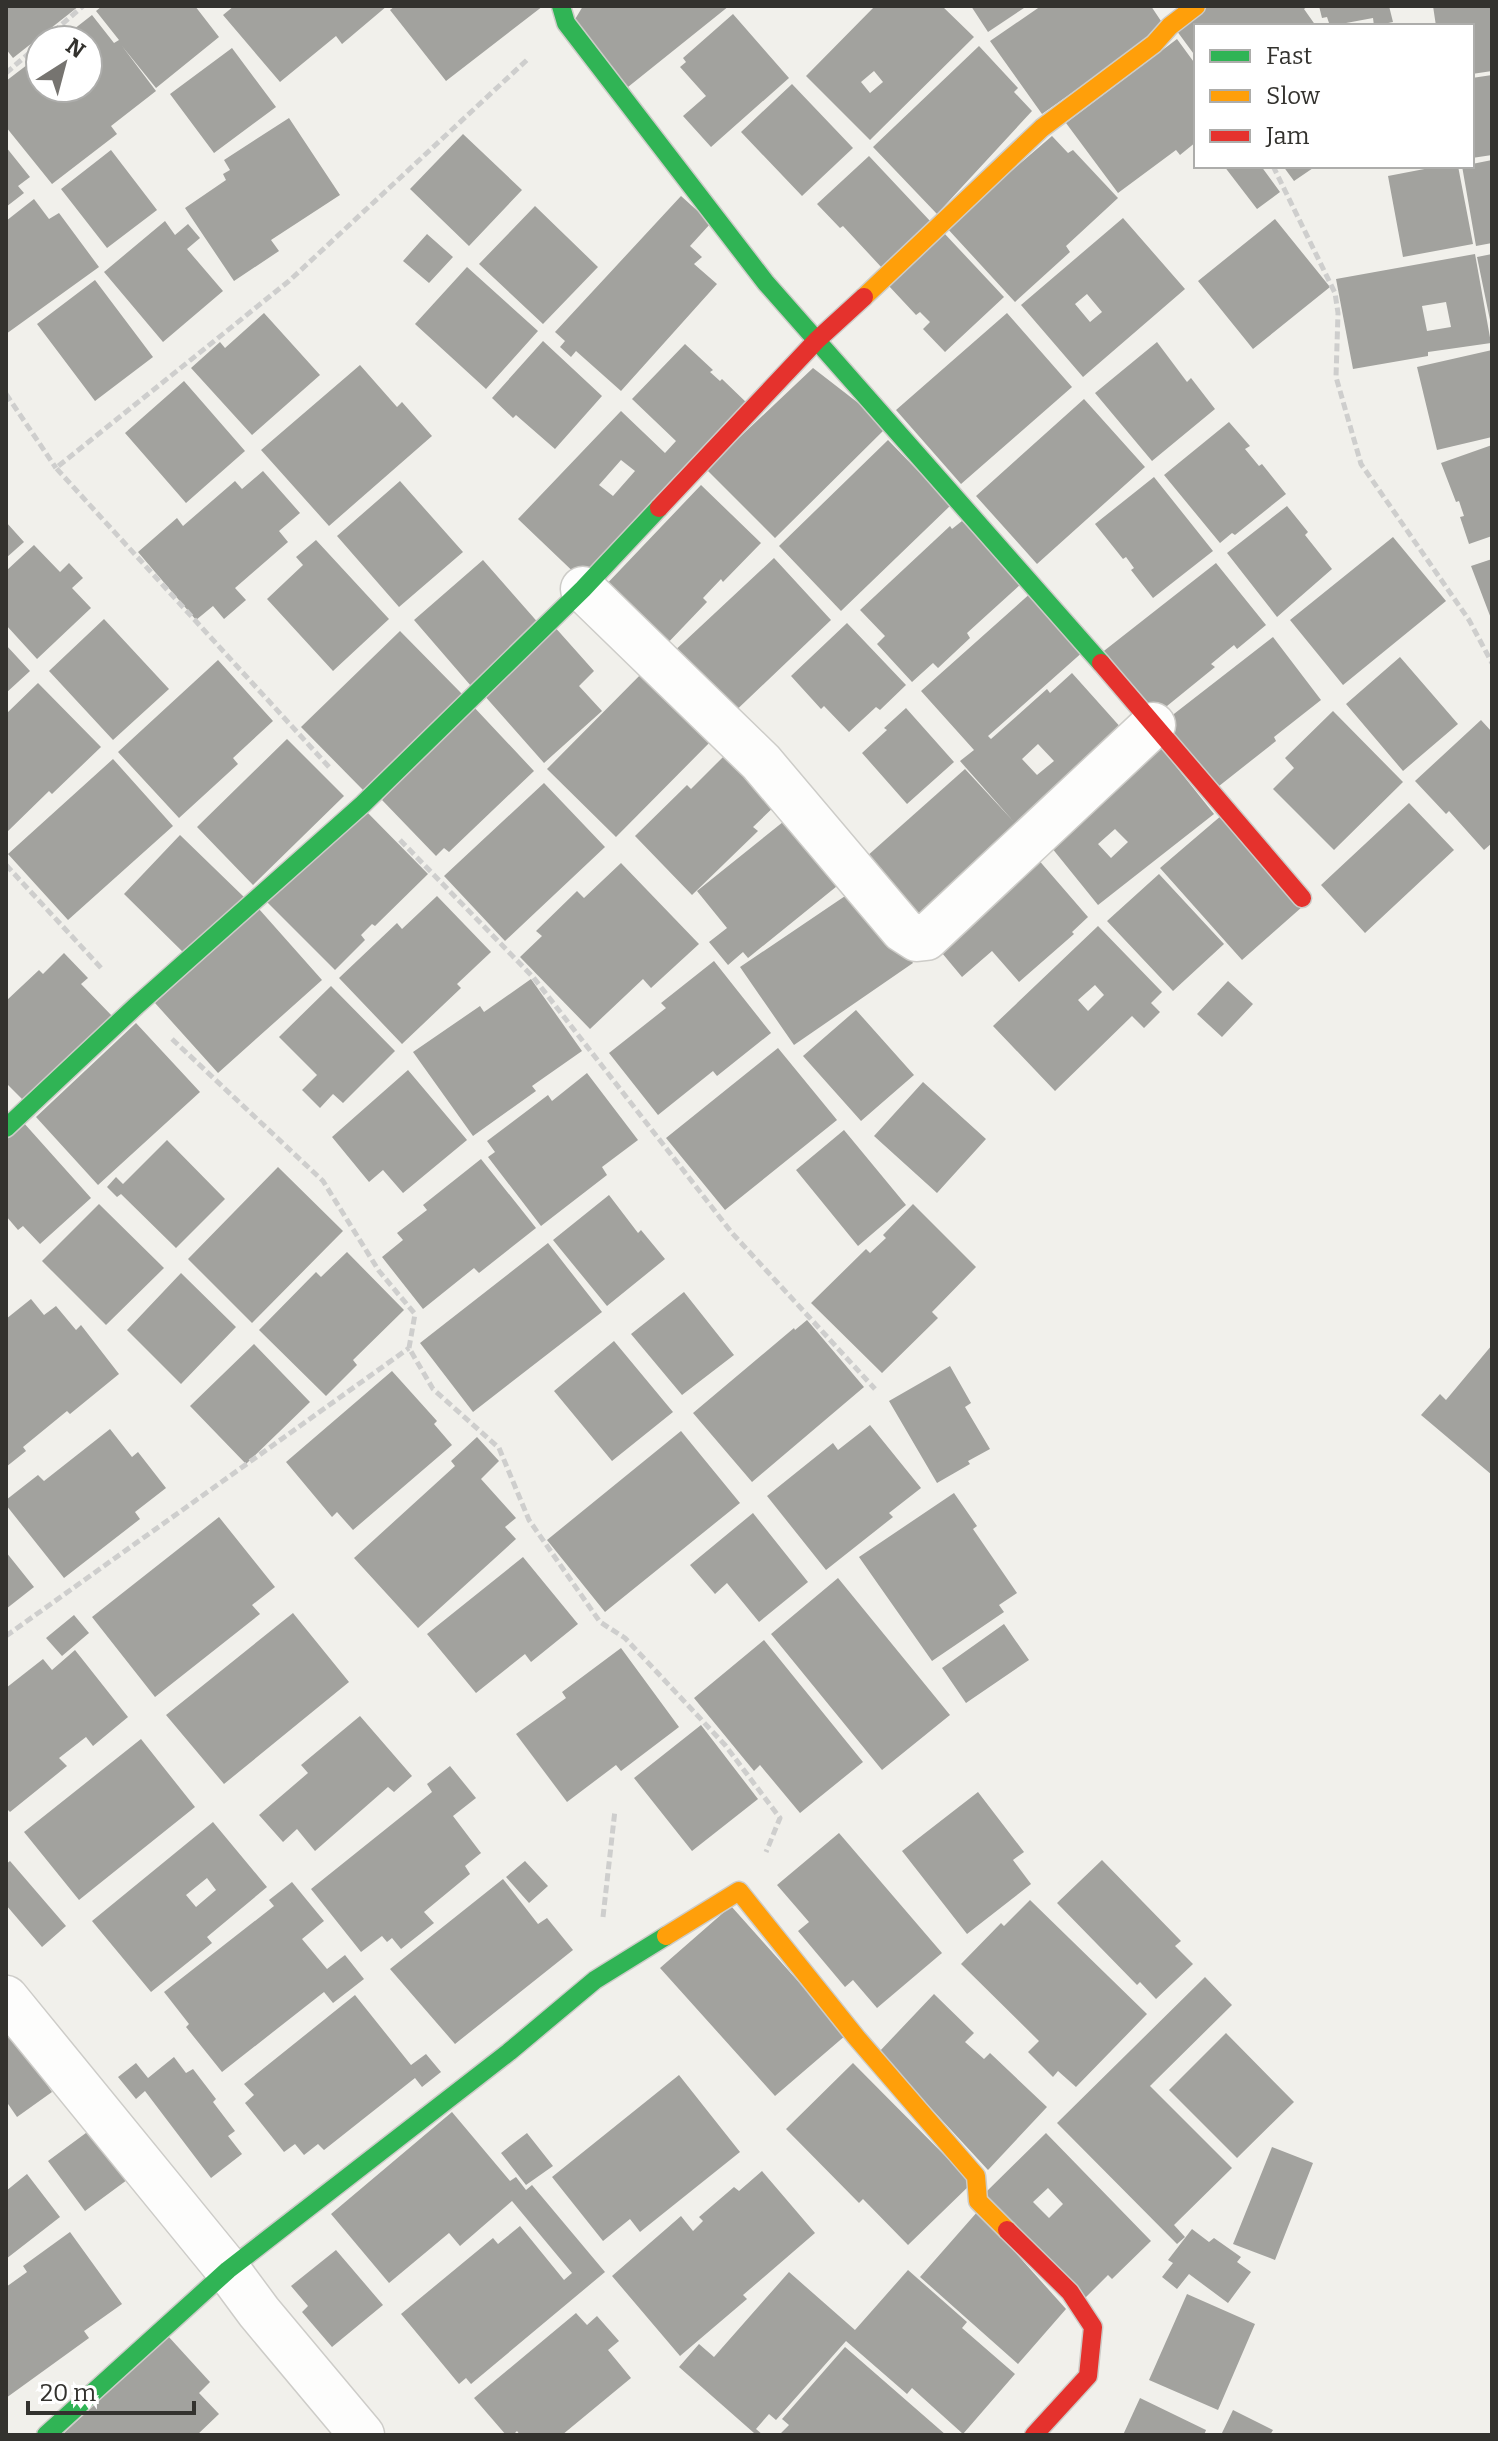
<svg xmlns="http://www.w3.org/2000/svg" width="1498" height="2441" font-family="Bitter,serif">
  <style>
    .building { fill: #a2a29e; fill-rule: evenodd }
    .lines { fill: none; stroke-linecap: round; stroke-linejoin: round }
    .street-casing { stroke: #cdccc8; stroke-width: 47 }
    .fast-casing { stroke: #cdccc8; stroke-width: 21 }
    .slow-casing { stroke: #cdccc8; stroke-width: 21 }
    .jam-casing { stroke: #cdccc8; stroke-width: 21 }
    .path { stroke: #cececd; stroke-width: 5; stroke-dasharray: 8 4; stroke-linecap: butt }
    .street { stroke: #fdfdfc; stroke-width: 44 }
    .fast { stroke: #30b455; stroke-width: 18 }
    .slow { stroke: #ff9f0a; stroke-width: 18 }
    .jam { stroke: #e5322d; stroke-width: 18 }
  </style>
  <rect width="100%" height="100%" fill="#f1f0eb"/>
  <path class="building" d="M6 6H79L13 58 6 49Z
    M102 6H195L219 37 156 88 122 46 156 91 111 126 117 134 52 184 6 127V81L40 55V88H88V40H60L92 15 114 43 119 40 96 11Z
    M234 6H387L342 44 336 36 280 82 223 15Z
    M395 6H543L446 81 390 10Z
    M583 6H729L628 87 574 21Z
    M875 6H942L974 37 870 140 806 76ZM874 71 883 82 870 93 861 82Z
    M971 6H1027L988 32Z
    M1041 6H1151L1165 27 1042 114 990 41Z
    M1204 6H1308L1304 9 1316 26H1196V57L1174 27Z
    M1319 6H1389L1393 22 1374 26 1373 18 1330 26 1327 17 1322 18Z
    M1433 6H1492V71L1472 74V26H1436Z
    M733 14 789 78 711 147 683 116 706 96 680 67 686 62 683 58Z
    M1177 39 1196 65V142L1180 155 1176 150 1118 193 1066 123Z
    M979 46 1018 88 1014 92 1032 111 937 214 873 147Z
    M232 48 276 107 214 153 170 94Z
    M1492 75V155L1472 158V78Z
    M792 84 853 148 802 196 741 132Z
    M289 118 340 195 271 240 279 251 234 281 185 208 226 180 223 174 230 170 224 160Z
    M463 134 522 190 469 246 410 189Z
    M1052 136 1068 153 1073 150 1118 198 1066 246 1070 252 1015 302 946 227Z
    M6 147 30 177 18 186 24 193 6 207Z
    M111 150 157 210 107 248 61 189Z
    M869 156 931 222 883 269 843 226 840 228 817 204Z
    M1492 160V243L1476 246 1462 166Z
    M1224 166H1261L1280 192 1257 209Z
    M1283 166H1316L1294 181Z
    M1440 166H1458L1473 244 1403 257 1388 176Z
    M681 196 711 223 690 246 702 257 694 264 717 284 621 391 576 351 571 357 560 347 565 341 555 332Z
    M34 199 49 219 59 213 99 267 6 334V221Z
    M535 206 598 267 543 324 479 264Z
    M1123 218 1185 289 1083 377 1021 305ZM1087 294 1102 312 1090 322 1075 304Z
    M1275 219 1330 287 1253 349 1198 281Z
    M165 221 175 235 188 224 200 238 187 249 223 291 163 342 104 272Z
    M944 233 1004 297 945 352 923 329 930 322 920 312 916 315 888 285Z
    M427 234 453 257 429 283 403 261Z
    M1475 254 1491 343 1428 352V356L1353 369 1336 279ZM1446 302 1451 327 1427 331 1422 306Z
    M1492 254V325H1491L1477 257Z
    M467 267 538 331 486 389 415 324Z
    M95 280 153 357 95 401 37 324Z
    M264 313 320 375 252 435 191 368 220 342 225 348Z
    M1007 313 1072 387 961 484 896 410Z
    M543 341 602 396 555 449 516 415 513 418 492 398Z
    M1157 342 1187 382 1191 378 1215 409 1152 461 1095 393Z
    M685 344 713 370 710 372 720 381 722 379 749 405 584 582 518 519 621 411 665 453 676 441 632 399ZM621 460 635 471 613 496 599 485Z
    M1492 350V437L1437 450 1417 367Z
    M360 365 397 407 402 402 432 436 329 526 261 450Z
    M813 368 888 426 775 538 706 469Z
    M184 381 245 451 186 503 125 433Z
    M1084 399 1145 467 1037 564 976 496Z
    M1229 422 1250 446 1245 449 1259 466 1262 464 1286 494 1235 535 1232 533 1220 543 1164 475Z
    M888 440 951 505 841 611 779 546Z
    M1492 445V536L1469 544 1460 517 1464 516 1459 501 1456 502 1441 463Z
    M263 471 300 513 279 531 288 542 235 588 246 600 224 619 213 606 196 620 138 552 177 518 183 526 235 481 242 489Z
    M1154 477 1213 551 1153 598 1131 570 1134 568 1126 557 1123 559 1095 524Z
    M400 481 463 552 399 607 337 536Z
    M701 485 761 543 723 582 721 579 703 598 707 602 662 649 601 590Z
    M1287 506 1308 532 1305 535 1332 569 1277 617 1227 553Z
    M962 521 1021 584 967 633 970 638 938 668 933 663 912 682 877 644 885 636 860 610 950 526 952 529Z
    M6 522 24 542 6 558Z
    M1393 537 1446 601 1343 685 1290 620Z
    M316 540 389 619 333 671 267 599 303 565 296 557Z
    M34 545 60 572 69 563 83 578 72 588 91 608 37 659 6 625V571Z
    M774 558 831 620 727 719 670 655Z
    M1492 559V621L1471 566Z
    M483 560 541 626 471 686 414 620Z
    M1216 563 1266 625 1237 649 1234 645 1211 664 1215 667 1151 719 1100 654Z
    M1033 591 1085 650 988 736 991 739 1047 689 1050 693 1072 673 1123 730 920 935 857 865 965 769 1014 822 960 761 974 750 921 691ZM1038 744 1054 761 1037 775 1022 759Z
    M104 619 169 689 113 740 49 671Z
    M847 623 906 685 880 710 876 707 849 732 824 706 821 709 791 676Z
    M553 625 594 671 579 686 602 711 544 763 483 694Z
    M400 631 462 694 363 790 301 727Z
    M1273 637 1321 700 1274 737 1276 741 1214 790 1161 724Z
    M6 645 30 671 6 693Z
    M1400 657 1458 724 1403 771 1346 704Z
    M218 660 273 721 233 758 238 764 179 818 118 752Z
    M652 663 721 731 616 837 547 769Z
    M38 683 101 747 52 794 49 791 6 833V714Z
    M472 705 534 771 449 852 444 848 436 856 382 800Z
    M906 708 954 762 907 804 862 753 887 730 884 728Z
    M1333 711 1403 782 1334 850 1273 789 1294 768 1285 758Z
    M1481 720 1492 732V843L1484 850 1449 811 1446 814 1415 781Z
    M287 739 344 796 253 885 197 827Z
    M1158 744 1214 814 1098 905 1043 837ZM1115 829 1128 842 1111 858 1098 844Z
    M730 750 780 801 753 827 758 831 692 895 635 836 687 785 691 789Z
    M113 759 173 826 68 920 8 854Z
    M544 783 605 847 505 941 444 876Z
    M1409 803 1454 850 1365 933 1321 885Z
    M363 808 428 874 375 926 372 924 361 935 365 940 335 970 267 902Z
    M798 810 847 878 748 958 743 952 728 965 709 942 727 928 697 891Z
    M1222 815 1302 907 1242 960 1160 868Z
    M180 835 245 898 188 957 124 894Z
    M1030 850 1088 917 1072 932 1074 934 1019 982 992 951 962 977 932 941Z
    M621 863 699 944 651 988 643 979 590 1029 520 957 542 936 536 931 577 891 584 898Z
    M1159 874 1224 944 1173 991 1107 921Z
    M851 892 867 896 913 963 794 1045 740 967Z
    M437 896 491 952 457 984 461 988 402 1044 339 978 397 923 402 929Z
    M259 909 322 980 218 1073 155 1003Z
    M1098 926 1162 992 1151 1003 1160 1012 1144 1028 1132 1016 1055 1091 993 1026ZM1095 985 1104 995 1088 1011 1078 1000Z
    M64 953 88 978 81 984 114 1018 27 1104 6 1083V1001L39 970 43 974Z
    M714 961 771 1033 717 1076 713 1071 658 1115 609 1053 666 1008 661 1003Z
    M531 979 582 1051 532 1086 536 1091 473 1136 413 1052 480 1006 484 1012Z
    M1228 981 1253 1004 1222 1037 1197 1014Z
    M331 986 395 1051 343 1103 333 1094 320 1108 302 1090 317 1075 279 1037Z
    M856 1010 914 1075 861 1121 803 1056Z
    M136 1023 200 1092 98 1185 36 1117Z
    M778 1048 837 1120 725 1210 666 1138Z
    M408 1070 467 1140 403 1193 383 1170 369 1182 332 1137Z
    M587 1073 638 1140 602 1167 607 1175 541 1226 488 1157 495 1152 487 1141 548 1095 552 1101Z
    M923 1082 986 1139 937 1193 874 1136Z
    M23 1122 91 1198 40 1244 23 1226 18 1230 6 1216V1137Z
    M844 1130 906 1205 858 1246 796 1170Z
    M167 1140 225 1199 176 1248 121 1194 117 1197 107 1187 116 1177 123 1184Z
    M481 1159 536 1228 479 1273 474 1268 423 1309 382 1257 403 1240 397 1233 427 1210 423 1205Z
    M278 1167 343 1231 252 1323 188 1259Z
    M609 1195 638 1233 641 1230 665 1259 607 1306 553 1240Z
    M99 1204 164 1268 106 1325 42 1261Z
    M913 1204 976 1267 932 1312 938 1318 882 1373 811 1303 866 1249 870 1253 886 1238 883 1235Z
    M548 1243 602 1312 473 1412 420 1343Z
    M347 1252 404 1310 353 1360 357 1365 326 1396 259 1330 316 1272 321 1277Z
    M181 1273 236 1327 181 1384 127 1330Z
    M684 1292 734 1355 682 1395 631 1334Z
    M31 1299 44 1315 56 1306 76 1330 81 1325 119 1374 70 1414 67 1411 23 1447 26 1451 6 1467V1319Z
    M807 1320 864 1387 752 1482 693 1413 794 1328 795 1330Z
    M614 1341 673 1412 612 1461 554 1391Z
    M254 1344 310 1402 246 1464 190 1406Z
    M1492 1345V1475L1421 1415 1440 1394 1446 1400Z
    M950 1366 971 1403 965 1407 990 1449 968 1461 970 1464 937 1483 889 1401Z
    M392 1371 437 1421 434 1424 452 1445 353 1530 337 1512 332 1517 286 1462Z
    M870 1425 921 1488 889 1513 893 1517 826 1570 767 1496 833 1443 838 1450Z
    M110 1429 132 1457 138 1452 166 1488 135 1512 140 1519 64 1578 6 1505V1500L38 1475 44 1481Z
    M681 1431 740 1503 605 1612 547 1540Z
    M477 1437 499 1461 481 1479 516 1518 505 1527 516 1539 418 1628 354 1558 455 1466 451 1461Z
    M954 1493 977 1526 973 1529 1017 1593 999 1605 1004 1612 932 1661 859 1557Z
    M753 1513 808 1582 759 1622 727 1583 715 1594 690 1565Z
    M219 1517 275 1587 252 1605 260 1614 155 1697 92 1617Z
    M6 1552 34 1587 6 1609Z
    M523 1557 578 1624 531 1662 525 1654 476 1693 427 1634Z
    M838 1578 950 1715 882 1770 771 1634Z
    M293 1613 349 1682 224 1784 166 1715Z
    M74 1615 89 1633 62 1656 46 1638Z
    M1004 1624 1029 1660 966 1703 942 1668Z
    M764 1640 863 1762 800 1813 760 1765 754 1771 694 1698Z
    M621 1648 679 1727 621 1771 616 1765 567 1802 516 1734 566 1698 562 1692Z
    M75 1650 128 1717 93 1746 86 1737 59 1758 67 1766 10 1812 6 1808V1688L43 1659 52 1670Z
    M360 1716 412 1776 394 1792 388 1787 315 1851 297 1829 283 1842 259 1815 308 1773 301 1765Z
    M701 1725 758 1799 692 1851 634 1778Z
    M141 1739 195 1807 79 1900 24 1832Z
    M450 1766 476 1798 453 1816 481 1853 465 1866 470 1874 424 1912 434 1923 401 1949 392 1938 387 1942 382 1936 361 1952 311 1889 432 1792 427 1784Z
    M978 1792 1024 1852 1013 1860 1031 1884 967 1934 902 1851Z
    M213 1822 267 1887 207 1937 212 1943 151 1992 92 1921ZM207 1878 216 1890 196 1907 186 1895Z
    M839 1833 942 1953 877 2008 853 1980 845 1987 798 1931 809 1922 777 1885Z
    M1102 1860 1181 1941 1175 1946 1193 1964 1156 1999 1140 1982 1137 1985 1057 1903Z
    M10 1861 66 1926 42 1947 6 1905V1864Z
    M525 1861 548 1886 529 1903 506 1877Z
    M503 1879 538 1924 547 1918 573 1950 455 2044 390 1969Z
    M292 1882 324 1921 302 1939 327 1969 345 1955 364 1979 333 2003 324 1992 222 2072 186 2027 189 2024 164 1992 274 1906 269 1900Z
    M1030 1900 1147 2014 1076 2087 1058 2071 1053 2077 1028 2052 1039 2041 961 1964 1001 1923 1004 1926Z
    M731 1906 846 2035 775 2096 660 1968Z
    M1205 1977 1232 2005 1150 2086 1232 2168 1174 2225 1185 2237 1177 2244 1057 2123Z
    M934 1994 974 2033 965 2042 984 2059 990 2053 1047 2107 988 2170 879 2052Z
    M355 1995 411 2065 426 2054 441 2072 422 2087 415 2078 324 2150 318 2144 304 2155 295 2144 284 2152 245 2103 254 2095 244 2084Z
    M6 2025 52 2092 17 2117 6 2101Z
    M1226 2033 1294 2102 1237 2158 1169 2090Z
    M174 2057 186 2073 193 2069 216 2099 213 2102 235 2131 228 2136 242 2154 211 2178 145 2091 136 2099 118 2077 136 2063 148 2078Z
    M853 2063 972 2183 908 2245 863 2199 859 2203 786 2129Z
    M679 2075 740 2152 640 2232 630 2219 603 2241 552 2177Z
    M452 2112 510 2181 516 2177 526 2190 532 2185 605 2272 471 2384 466 2378 459 2384 401 2314 493 2238 498 2244 520 2226 564 2280 572 2273 512 2201 460 2246 449 2233 389 2283 331 2214Z
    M90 2130 127 2180 85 2211 48 2161Z
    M527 2133 553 2166 526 2185 501 2153Z
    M1046 2133 1151 2241 1112 2279 1108 2275 1085 2298 984 2194ZM1048 2188 1063 2204 1049 2218 1033 2202Z
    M1272 2147 1313 2163 1275 2260 1233 2244Z
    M762 2171 815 2233 743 2295 747 2299 680 2356 612 2276 681 2216 693 2231 703 2221 699 2217 734 2187 739 2191Z
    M27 2174 60 2217 6 2259V2191Z
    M978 2211 1066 2309 1018 2364 920 2277Z
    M1192 2229 1209 2242 1214 2238 1241 2257 1237 2262 1251 2272 1228 2303 1189 2274 1177 2289 1162 2277 1173 2263 1168 2260Z
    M70 2232 122 2304 84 2331 89 2338 6 2398V2287L27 2272 23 2266Z
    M336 2250 383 2305 332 2347 302 2312 308 2306 291 2286Z
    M908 2270 967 2322 962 2328 1015 2374 963 2434 912 2388 907 2394 846 2341 776 2420 769 2414 756 2429 763 2435H752L754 2433 679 2367 699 2344 714 2357 789 2272 855 2330Z
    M1187 2294 1255 2324 1218 2410 1149 2380Z
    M576 2313 587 2325 597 2316 619 2341 608 2350 631 2378 562 2435H520L517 2431 513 2435H506L474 2398Z
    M168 2336 210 2382 199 2393 219 2414 197 2435H62Z
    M845 2347 946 2435H779L789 2425 782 2419Z
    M1140 2398 1206 2430 1204 2435H1123Z
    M1233 2410 1273 2430 1270 2435H1221Z"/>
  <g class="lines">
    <defs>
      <path id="street" d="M583 589 761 762 903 930 917 939 926 938 1153 725
        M6 1998 228 2270 259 2312 362 2435"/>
      <path id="fast" d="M561 6 566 23 766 283 1101 663
        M6 1128 136 1006 363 804 583 589 659 508
        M46 2435 228 2270 509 2052 595 1980 666 1936"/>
      <path id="slow" d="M864 297 1042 128 1154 44 1170 26 1196 6
        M666 1936 739 1891 856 2037 976 2176 978 2201 1007 2230"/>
      <path id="jam" d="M659 508 817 340 864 297
        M1101 663 1302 898
        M1007 2230 1070 2292 1093 2327 1088 2376 1034 2435"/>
    </defs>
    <use href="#street" class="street-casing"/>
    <use href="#fast" class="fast-casing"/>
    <use href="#slow" class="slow-casing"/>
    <use href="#jam" class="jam-casing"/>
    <path class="path" d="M44 40 83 6
      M6 73 40 44
      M1273 166 1335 293 1338 313 1336 377 1361 464 1469 620 1492 663
      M6 394 56 468
      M329 767 56 468 289 281 528 59
      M400 840 533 977 732 1233 875 1389
      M6 865 103 970
      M172 1039 323 1181 379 1271 415 1314 409 1348 433 1389 499 1448 529 1520 600 1622 625 1638 725 1745 780 1818 766 1852
      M6 1636 409 1348
      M603 1917 615 1810"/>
    <use href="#street" class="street"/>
    <use href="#fast" class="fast"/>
    <use href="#slow" class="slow"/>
    <use href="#jam" class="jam"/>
  </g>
  <rect width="1498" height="2441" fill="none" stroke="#33322e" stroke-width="16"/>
  <rect x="1194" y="24" width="280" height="144" fill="#ffffff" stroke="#adadab" stroke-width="2"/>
  <rect x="1210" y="50" width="40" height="12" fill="#30b455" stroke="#adadab" stroke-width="2"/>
  <text x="1266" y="64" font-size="24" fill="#33322e">Fast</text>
  <rect x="1210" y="90" width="40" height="12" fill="#ff9f0a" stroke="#adadab" stroke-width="2"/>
  <text x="1266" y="104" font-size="24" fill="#33322e">Slow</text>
  <rect x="1210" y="130" width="40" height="12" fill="#e5322d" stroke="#adadab" stroke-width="2"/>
  <text x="1266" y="144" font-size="24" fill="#33322e">Jam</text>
  <g transform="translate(64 64) rotate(36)"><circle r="38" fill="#ffffff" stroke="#adadab" stroke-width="2"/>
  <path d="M0-6L14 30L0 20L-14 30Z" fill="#767470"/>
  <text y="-12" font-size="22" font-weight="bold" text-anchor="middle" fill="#33322e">N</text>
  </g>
  <path d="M28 2401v12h166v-12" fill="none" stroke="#33322e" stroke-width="4"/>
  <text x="40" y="2401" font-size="24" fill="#33322e" stroke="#ffffff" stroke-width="6" paint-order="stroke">20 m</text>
</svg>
